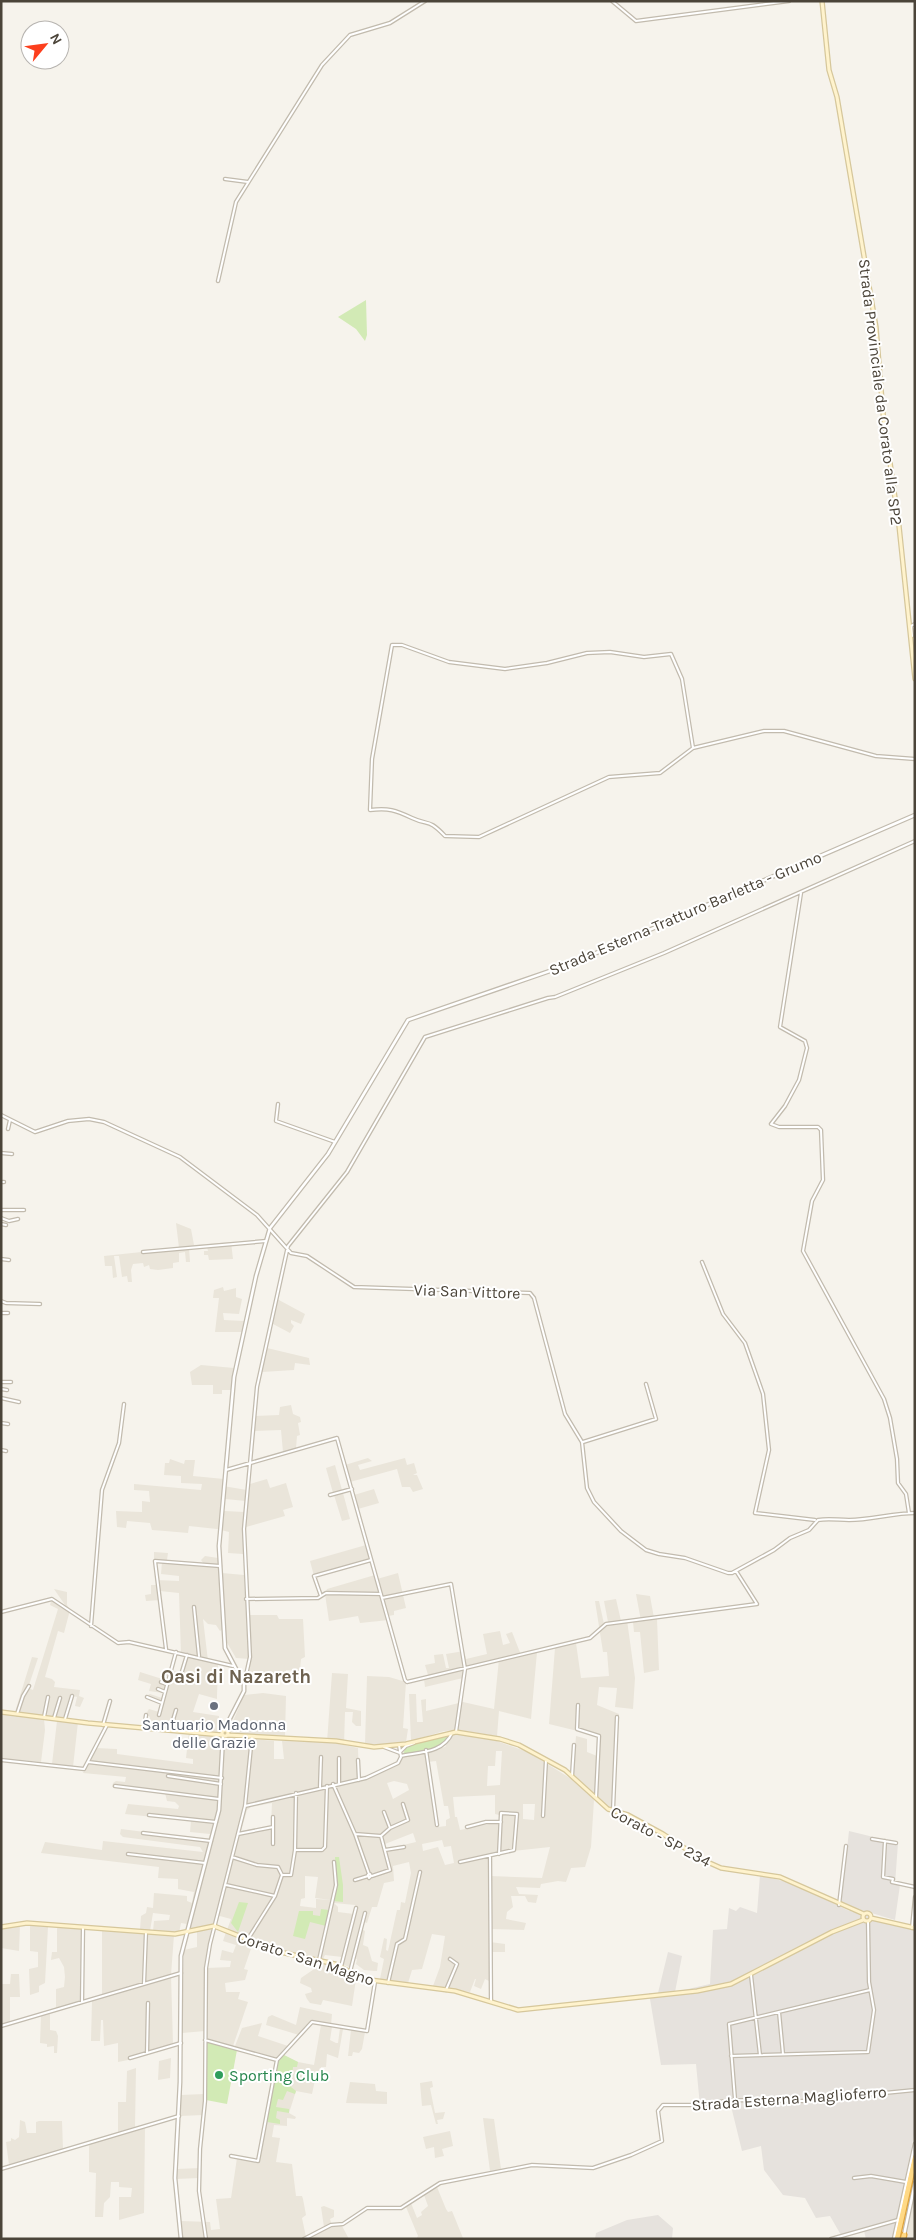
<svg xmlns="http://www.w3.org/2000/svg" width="916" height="2240" font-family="Karla,sans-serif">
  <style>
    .residential { fill: #eae5da; fill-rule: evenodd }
    .industrial { fill: #e6e2dd }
    .green { fill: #d2eab5 }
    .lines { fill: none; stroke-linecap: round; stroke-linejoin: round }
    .minor-casing { stroke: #c2bbae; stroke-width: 4.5 }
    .tertiary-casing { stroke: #c2bbae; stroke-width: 5 }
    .secondary-casing { stroke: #d6c79b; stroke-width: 5.5 }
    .trunk-casing { stroke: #e0a43c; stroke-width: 7 }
    .minor { stroke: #fff; stroke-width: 2 }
    .tertiary { stroke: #fff; stroke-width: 2.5 }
    .secondary { stroke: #fff3cd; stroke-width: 3 }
    .trunk { stroke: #ffd985; stroke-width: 4.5 }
    .worship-dot { fill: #6b7280; stroke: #fff; stroke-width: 2 }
    .leisure-dot { fill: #2e9e5b; stroke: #fff; stroke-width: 2 }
    .labels { text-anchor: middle; stroke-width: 4; stroke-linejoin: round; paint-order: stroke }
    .street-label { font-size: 16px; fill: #4b4439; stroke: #fff }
    .worship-label { font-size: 16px; fill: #5b616d; stroke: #fff }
    .leisure-label { font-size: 16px; fill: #27864d; stroke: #fff; text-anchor: start }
    .quarter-label { font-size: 19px; font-weight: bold; fill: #6e6250; stroke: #fff }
  </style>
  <rect width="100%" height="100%" fill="#f6f3ec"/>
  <path class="residential" d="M176 1223 191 1229 194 1245 231 1242 233 1259 209 1260 208 1255H204V1251H208L207 1246 189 1248 190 1262H186L185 1252 179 1253V1262L173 1263V1268L158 1270 150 1269 149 1265 144 1267 143 1263 133 1264 131 1270 132 1282H128L127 1276 122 1277 119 1256H114L117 1277 113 1278 112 1266H105L104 1256 179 1248Z
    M223 1287 224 1291 236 1288V1297L242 1299 239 1314 223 1313 224 1320 244 1321 242 1332H215L219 1298H213L214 1290Z
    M277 1299 305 1314 301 1324 291 1320V1323L294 1326 290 1333 273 1324Z
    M267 1348 309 1358 310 1365 295 1363 294 1370 262 1372Z
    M201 1365 234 1368 231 1390H222V1394H213V1385H192L190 1372Z
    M291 1405 293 1414 300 1417 301 1422 298 1423 300 1435 297 1436 296 1448 283 1452 281 1430 254 1431 255 1416 279 1415 280 1407Z
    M368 1458 372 1461 358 1465 360 1470 405 1458 407 1465 414 1463 417 1473 413 1475H417L423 1489 413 1492 410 1487H402L397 1469 350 1482 345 1465Z
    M170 1459 184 1464 185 1460H195L193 1476 224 1479 223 1486 247 1490 246 1501 225 1499 224 1511 245 1512 243 1554 228 1553 229 1532 217 1529 189 1526 188 1533 165 1531 152 1530 150 1523 127 1521 126 1528 117 1527 116 1511 142 1512V1501L150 1502 149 1491 134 1490V1484L201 1490 202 1484 181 1483V1476L164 1475 165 1463H169Z
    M335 1465 342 1490 333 1493 326 1468Z
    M267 1479 270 1488 286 1483 293 1507 283 1510 285 1516 246 1527 250 1484Z
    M374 1489 379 1503 358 1509 354 1495Z
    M343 1493 350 1519 342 1521 334 1495Z
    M366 1545 370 1560 314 1576 310 1561Z
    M154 1552 168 1553 167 1560 179 1562 204 1564 201 1560 205 1556 218 1558 223 1629 220 1631 216 1625 208 1624 203 1619 208 1661 218 1663 217 1696V1699L199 1694 193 1712 219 1716V1732L149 1726 150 1717 146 1714 149 1709 159 1712 161 1704 146 1699V1696L150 1694 162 1698 163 1693 149 1691 151 1684 138 1680 140 1672 175 1683 177 1679 172 1677 173 1671 181 1673 186 1656 181 1654 179 1593 160 1591 161 1600 146 1601 145 1595 151 1594V1585H156V1580L179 1581V1576L161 1574 162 1562 154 1561Z
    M222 1573 244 1575 246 1615H277L279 1619H303L305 1657 301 1659 300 1671 286 1670V1676L249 1672 250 1659 236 1658 226 1641Z
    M398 1573 406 1608 394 1611V1615L388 1616 389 1620 360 1623 358 1616 329 1621 325 1594 327 1589 375 1575 377 1579Z
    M54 1589 67 1592V1605L70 1610 64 1633 58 1631 45 1677 52 1679 55 1682 54 1687 80 1690 79 1696 84 1698 80 1707 75 1706 77 1697 70 1695 63 1718 15 1712 32 1657 38 1658 28 1688 33 1690 58 1609 50 1605 52 1598 65 1605Z
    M636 1594 650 1596 654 1618 657 1619 659 1670 644 1673 640 1632H634L633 1622 641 1621Z
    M616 1599 621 1621 627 1620 635 1678 633 1709 615 1707 617 1688 599 1687 597 1705 619 1714 611 1808 573 1774 576 1736 587 1739V1752L597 1756 598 1736 549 1724 555 1648 576 1643 581 1678 609 1676 607 1652H603L595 1601H599L604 1624 608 1622 604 1601Z
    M500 1631 503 1645 510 1643 506 1634 512 1632 521 1655 537 1652 531 1719 499 1711 497 1736 458 1730 444 1731 411 1741 409 1694H416L417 1722H423L421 1700 426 1699V1711L463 1702 494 1709 499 1659 465 1667 463 1678 425 1687 424 1679 429 1678 425 1665 435 1663 434 1655 443 1654 446 1668H449L446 1654 464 1651 466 1659 487 1654 483 1634Z
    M332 1673 348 1674 346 1708 361 1711V1726H356L352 1722 353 1712H345L344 1745 358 1748 359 1782 396 1766 401 1762 402 1757 445 1747 454 1734H462L494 1740 528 1752 573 1780 594 1800 591 1847 585 1867 571 1868 566 1882 558 1881 541 1884 540 1888 516 1887 519 1894 538 1895 536 1903 528 1902 525 1896H511L513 1907 507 1912 506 1919 526 1923 524 1930 490 1929V1942L505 1944V1952H490V1999L489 1981 485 1979 481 1989 474 1986 476 1979H475L470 1992 433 1986 440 1967 445 1936 432 1934 422 1969 412 1970 408 1983 380 1979 384 1959 380 1957 384 1938 387 1939 386 1950 388 1951 397 1910H400L401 1902 405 1903 411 1873 409 1862 393 1866 394 1881 384 1883 377 1907H372L367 1923 364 1922 362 1929 365 1931 363 1945 368 1947 372 1961 378 1963 377 1971H374L364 1970 356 1964 357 1959 354 1958 351 1968 340 1963 342 1957 325 1955 323 1959 281 1950 227 1930 231 1919 216 1915 214 1924 185 1931 187 1924 181 1923 179 1933H176L153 1931 154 1921 169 1920 170 1915 153 1913 150 1931 140 1930 141 1916 146 1913 147 1907 153 1908 154 1893 187 1896V1901L192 1903 194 1892 178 1889V1879L158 1878 159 1867 41 1853 45 1842 102 1850 103 1841 203 1852 200 1847 123 1837 120 1834 121 1829 208 1840 210 1834 190 1832 191 1821 125 1814 128 1804 178 1809 179 1806 175 1802 167 1801 165 1793 112 1787 113 1783 116 1781 125 1782 126 1777 83 1773 96 1748 117 1749V1754L193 1764V1759L186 1758 189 1732 274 1741V1759H284L282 1741 327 1742ZM496 1751H502L500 1785 487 1786 488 1766H495ZM436 1761 444 1806H448L450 1818 446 1820V1826L438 1827 428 1762ZM394 1781 407 1784 409 1790 393 1799 387 1783ZM495 1795V1814L499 1815V1822L460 1830 457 1817H455L453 1797ZM272 1803 271 1826 241 1831 247 1810 251 1807ZM523 1804H535L534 1820 523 1819ZM413 1833 416 1842 386 1849 385 1844ZM442 1840 444 1847 451 1846 454 1863 445 1865 438 1847 423 1851 422 1844ZM550 1847 542 1878 490 1876 492 1857 513 1851ZM305 1876 318 1877 315 1898 331 1900 316 1899V1908L300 1906 301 1899 305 1898ZM334 1903 355 1905 354 1914 338 1912V1907Z
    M367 1676 389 1677 406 1682 403 1728 408 1729 406 1742 386 1745 365 1744Z
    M263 1693 286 1696 285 1736 246 1735 229 1731 244 1695Z
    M1 1714 44 1719 45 1730 41 1762 1 1758Z
    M57 1721 78 1722 73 1767 52 1764Z
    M20 1925 19 1951 1 1948V1928Z
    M30 1925 48 1927 45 1983 39 1986V1992L30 1995 29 1969 38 1967V1952L30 1951Z
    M57 1927 83 1929 82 2002 56 2010V1989L64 1987 65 1977 64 1967 59 1958 51 1960 52 1952H57Z
    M212 1927 205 1962V2031L182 2033 184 1950 197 1947V1932Z
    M102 1929 174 1935 171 1975 173 2044 129 2057 128 2060 118 2062V2043L104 2046 103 2020H101L100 2041H91L92 2001 102 1998Z
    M226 1932 253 1943 244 1969 248 1970 245 1980 225 1983 226 1992H240L238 1999 248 2002 233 2046 207 2039V1968L230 1967 231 1961 220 1960 222 1950 233 1953 236 1945 223 1941Z
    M323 1963 342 1969 356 1979 352 2006 323 2000 321 2005 310 2003 307 1999 305 1994 312 1992 311 1988 300 1983 301 1978Z
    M11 1974H19L20 1997H10V2023L1 2025V1984H10Z
    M300 2007 332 2014 331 2025 312 2022 299 2035 266 2025 268 2017 272 2015 296 2025Z
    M50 2013V2030L56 2031 58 2036 57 2053H54V2046L47 2047V2044L40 2043 41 2016Z
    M262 2023 258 2036 288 2046 276 2058 235 2046 242 2028Z
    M321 2025 332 2027 330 2040 336 2043H338L340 2028 343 2029 338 2058 327 2054 326 2067H321V2080H315L312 2094 296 2091 289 2113 296 2117 295 2119 287 2118V2126L274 2125 272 2137 280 2138 276 2162 292 2164 296 2196H302L303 2199 306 2215 302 2218 306 2237 324 2227 321 2207 324 2206 334 2210V2217L330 2219 332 2226H342L349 2239H183L181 2221 210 2222 211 2230 220 2229 216 2199 231 2198 237 2158 260 2161 278 2062 284 2055 298 2062 314 2065Z
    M351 2030 365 2032 362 2049 359 2053 353 2052 352 2056H348Z
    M171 2058 170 2078 158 2080 159 2061Z
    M136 2068 135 2127 118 2132V2102H126L127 2071Z
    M432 2081 433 2087 430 2088 435 2113 445 2112 443 2119 437 2120 438 2124H436L431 2105 422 2106 420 2083Z
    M350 2082 375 2084 376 2091 387 2092V2104L346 2103Z
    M204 2094 203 2115 180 2116 181 2095Z
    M483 2118 494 2119 501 2169 490 2171Z
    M20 2120 25 2122 27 2133H36V2122L39 2121H62L63 2149 9 2165 6 2142 11 2141V2138L15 2140 19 2137Z
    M145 2127 144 2213 119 2220V2197H131L132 2188 119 2187V2182H111L110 2197 104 2203 103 2217H95L96 2173 89 2172V2143Z
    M450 2131 453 2146 442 2149 444 2156 435 2158 434 2147 426 2149 423 2137Z
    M200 2168 199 2178 176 2179 177 2169Z
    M437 2187 446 2209 448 2212 452 2211 463 2238 416 2239 418 2236 406 2207 411 2203 417 2218 422 2215 421 2212 428 2206 424 2195Z
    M915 2193V2239H905Z"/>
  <path class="industrial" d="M849 1831 898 1843 895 1884 900 1885 895 1920 841 1904Z
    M760 1875 797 1885 847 1910 915 1930V2130L893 2239H866L864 2231 841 2235 830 2216 816 2218 805 2198 783 2195 764 2170 761 2146 742 2151 730 2102 700 2106 696 2064 661 2065 649 1993H658L668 1952 682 1956 675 1992 710 1984 713 1930 727 1929 729 1908 736 1911 740 1907 757 1913Z
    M658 2215 673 2228 672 2239H595L596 2233 627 2220Z"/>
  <path class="green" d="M366 300 367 335 365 341 356 329 338 317Z
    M449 1734C444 1751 418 1751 403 1754L406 1747Z
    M335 1857H339L343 1885V1902L333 1901 336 1885Z
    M239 1902 248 1903 238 1932 231 1923Z
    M321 1909 329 1910 326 1926 310 1922 305 1939 293 1936 299 1911H313V1915L320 1916Z
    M206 2041 237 2050 227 2104 206 2100Z
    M284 2055 298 2062 297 2067H293L291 2087 296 2091 295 2094 287 2091 283 2100 278 2099 276 2107 289 2109V2113L277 2111 276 2118 280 2120V2124L267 2122 278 2062Z"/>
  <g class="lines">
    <defs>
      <path id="minor" d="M612 1 636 21 789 1
        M225 179 248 182
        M218 281 236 202 322 65 350 35 390 23 425 1
        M912 636 911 626 915 624
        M693 748 682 679 671 654 644 657 610 652 587 653 547 663 505 669 449 662 402 645H392L372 759 370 810C389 808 395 810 412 818 429 826 428 818 445 836L479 837 609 777 660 773 693 748 764 731H784L876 756 915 759
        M801 893 780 1027 805 1041 807 1048 799 1080 785 1106 771 1124 779 1127H818L821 1130 823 1180 812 1201 803 1251 884 1399 890 1418 897 1459 898 1483 906 1494 909 1513
        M278 1104 276 1121 335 1142
        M1 1115 35 1132 68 1121 89 1119 104 1122 180 1157 257 1215 291 1253 307 1256 354 1287 530 1293 534 1298 565 1414 582 1442 587 1488 594 1502 621 1531 646 1550 659 1554 685 1558 728 1573H732L774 1550 790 1538 809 1530 818 1520C829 1518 838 1520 849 1520 871 1520 893 1513 915 1513
        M8 1129 10 1120
        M1 1153 12 1154
        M1 1182H4
        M1 1210H24
        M1 1218 9 1221 18 1219
        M1 1224 6 1225
        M143 1252 266 1241
        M1 1259 9 1260
        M702 1262 723 1314 745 1343 763 1394 769 1450 755 1513 815 1520
        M1 1301 6 1303 40 1304
        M1 1313H8
        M1 1382H11
        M1 1389 7 1390
        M1 1398 19 1402
        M1 1423 8 1424
        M583 1442 656 1419 646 1384
        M1 1450 6 1451
        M226 1470 337 1438 405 1680 407 1682 590 1638 606 1624 757 1604 736 1571
        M330 1495 352 1489
        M321 1596 314 1576 371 1560
        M382 1598 451 1584 465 1669 456 1732
        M246 1599 318 1598 326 1593 381 1594
        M194 1607 199 1656
        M1 1612 52 1599 118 1643 129 1642 233 1666
        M91 1626 102 1490 119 1443 124 1404
        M166 1649 155 1561 220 1566
        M164 1672 170 1674
        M185 1680 180 1678 187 1655
        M161 1682 167 1684
        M244 1684 250 1657 244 1529 257 1387 288 1246 347 1172 425 1037 548 998 555 997 664 953 915 841
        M158 1689 165 1692
        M147 1697 162 1703
        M578 1705 577 1729 599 1736 596 1798
        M17 1714 23 1696 29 1686
        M159 1715 176 1652
        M44 1717 48 1697
        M54 1718 60 1698
        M65 1719 72 1696
        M103 1725 110 1701
        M144 1728 146 1715
        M170 1730 176 1710
        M384 1747 400 1753
        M426 1750 437 1825
        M401 1751 406 1746 414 1743
        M401 1756C420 1752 443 1753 452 1733
        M1 1760 84 1769 107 1725
        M358 1760 359 1780
        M88 1762 222 1778
        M168 1776 221 1784
        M572 1776 574 1745
        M339 1783V1758
        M333 1784 355 1834 369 1874
        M115 1786 219 1799
        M320 1787 321 1757
        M245 1806 366 1778 398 1763 401 1757 399 1745
        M613 1810 617 1717
        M384 1812 390 1828
        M149 1815 216 1822
        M543 1816 546 1760
        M467 1827 486 1822H501
        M143 1833 211 1841
        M238 1834 273 1827
        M355 1834 381 1836 390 1828 408 1820 403 1804
        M872 1839 896 1843
        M885 1841 883 1877 893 1879 892 1882 915 1887
        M273 1844V1817
        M295 1850H322L325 1847 327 1786
        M385 1850 404 1847
        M128 1854 205 1863
        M232 1857 257 1865 278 1867 282 1875H291L295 1850 296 1793
        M490 1857 491 2001
        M460 1862 514 1850 517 1814 501 1813 499 1854
        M370 1874 371 1876 369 1878 368 1875Z
        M372 1876 390 1870 381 1836
        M355 1880 368 1876
        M226 1885 275 1896
        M839 1905 846 1846
        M912 1928 915 1897
        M248 1939 275 1896 282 1875
        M319 1960 336 1885 334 1862
        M341 1967 356 1908
        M350 1972 365 1913
        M751 1975 760 2055
        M388 1983 397 1944 405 1939 420 1872
        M144 1984 146 1932
        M446 1990 457 1964 450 1959
        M82 2002 83 1927
        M779 2012 783 2054
        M1 2026 181 1973
        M205 2040 277 2060
        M147 2053 148 2003
        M731 2056 868 2052 874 2010 869 1982 868 1921
        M130 2058 181 2043
        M735 2099 729 2024 870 1990
        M231 2156 258 2161 277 2060 312 2022 367 2031 375 1982
        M1 2169 179 2116
        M854 2178 871 2176 906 2182
        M206 2239 199 2191 200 2149 205 2101 206 1968 210 1944 245 1806 252 1737
        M304 2239 331 2225 343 2224 367 2208H401L440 2183 532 2165 593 2168 631 2155 662 2141 658 2111 663 2105H694L735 2100 803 2101 915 2090
        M831 2239 898 2220"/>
      <path id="tertiary" d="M224 1730 244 1691V1684L225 1648 219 1546 234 1377 256 1276 270 1228 328 1154 408 1020 573 963 915 815
        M904 2235 915 2183
        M181 2239 175 2178 180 2082 181 1956 219 1810 223 1736
        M894 2239 915 2144"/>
      <path id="secondary" d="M822 1 829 70 837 97 876 327 883 413 899 526 915 679
        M1 1712 88 1723 222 1735
        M222 1733a3 3 0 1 1 6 0a3 3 0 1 1-6 0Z
        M227 1735 336 1741 374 1747 406 1744 456 1732 500 1739 519 1745 565 1770 608 1809 628 1815 663 1834 703 1860 721 1868 780 1877 864 1914
        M863 1917a4 4 0 1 1 8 0a4 4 0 1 1-8 0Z
        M871 1918 915 1928
        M1 1927 27 1923 175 1934 214 1926 280 1952 335 1964 363 1979 455 1991 518 2010 697 1991 731 1984 832 1932 863 1920"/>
      <path id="trunk" d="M897 2239 915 2158
        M903 2239 904 2235"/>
    </defs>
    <use href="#minor" class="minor-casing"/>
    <use href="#tertiary" class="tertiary-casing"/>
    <use href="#secondary" class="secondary-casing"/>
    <use href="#trunk" class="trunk-casing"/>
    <use href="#minor" class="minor"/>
    <use href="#tertiary" class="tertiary"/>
    <use href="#secondary" class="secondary"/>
    <use href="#trunk" class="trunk"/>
  </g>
  <circle class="worship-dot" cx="214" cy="1706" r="5"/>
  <circle class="leisure-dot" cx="219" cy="2075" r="5"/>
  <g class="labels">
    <g class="street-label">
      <text transform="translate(881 392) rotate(83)" y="6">Strada Provinciale da Corato alla SP2</text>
      <text transform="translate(685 913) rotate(-23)" y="6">Strada Esterna Tratturo Barletta - Grumo</text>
      <text transform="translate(467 1291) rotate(2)" y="6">Via San Vittore</text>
      <text transform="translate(661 1836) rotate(28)" y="6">Corato - SP 234</text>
      <text transform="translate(306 1958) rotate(18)" y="6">Corato - San Magno</text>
      <text transform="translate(789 2098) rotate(-4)" y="6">Strada Esterna Maglioferro</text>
    </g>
    <g class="worship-label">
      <text x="214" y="1730">Santuario Madonna<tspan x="214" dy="18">delle Grazie</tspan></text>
    </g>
    <g class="leisure-label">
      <text x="229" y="2081">Sporting Club</text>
    </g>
    <g class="quarter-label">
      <text x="236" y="1683">Oasi di Nazareth</text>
    </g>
  </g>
  <rect width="916" height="2240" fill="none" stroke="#4b4439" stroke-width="5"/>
  <g transform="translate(45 45) rotate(61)"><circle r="24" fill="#ffffff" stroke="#b7b4b0"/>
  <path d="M0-4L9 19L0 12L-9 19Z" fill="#fc3f1d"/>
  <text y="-8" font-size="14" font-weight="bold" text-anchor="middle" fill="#4b4439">N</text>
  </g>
</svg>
